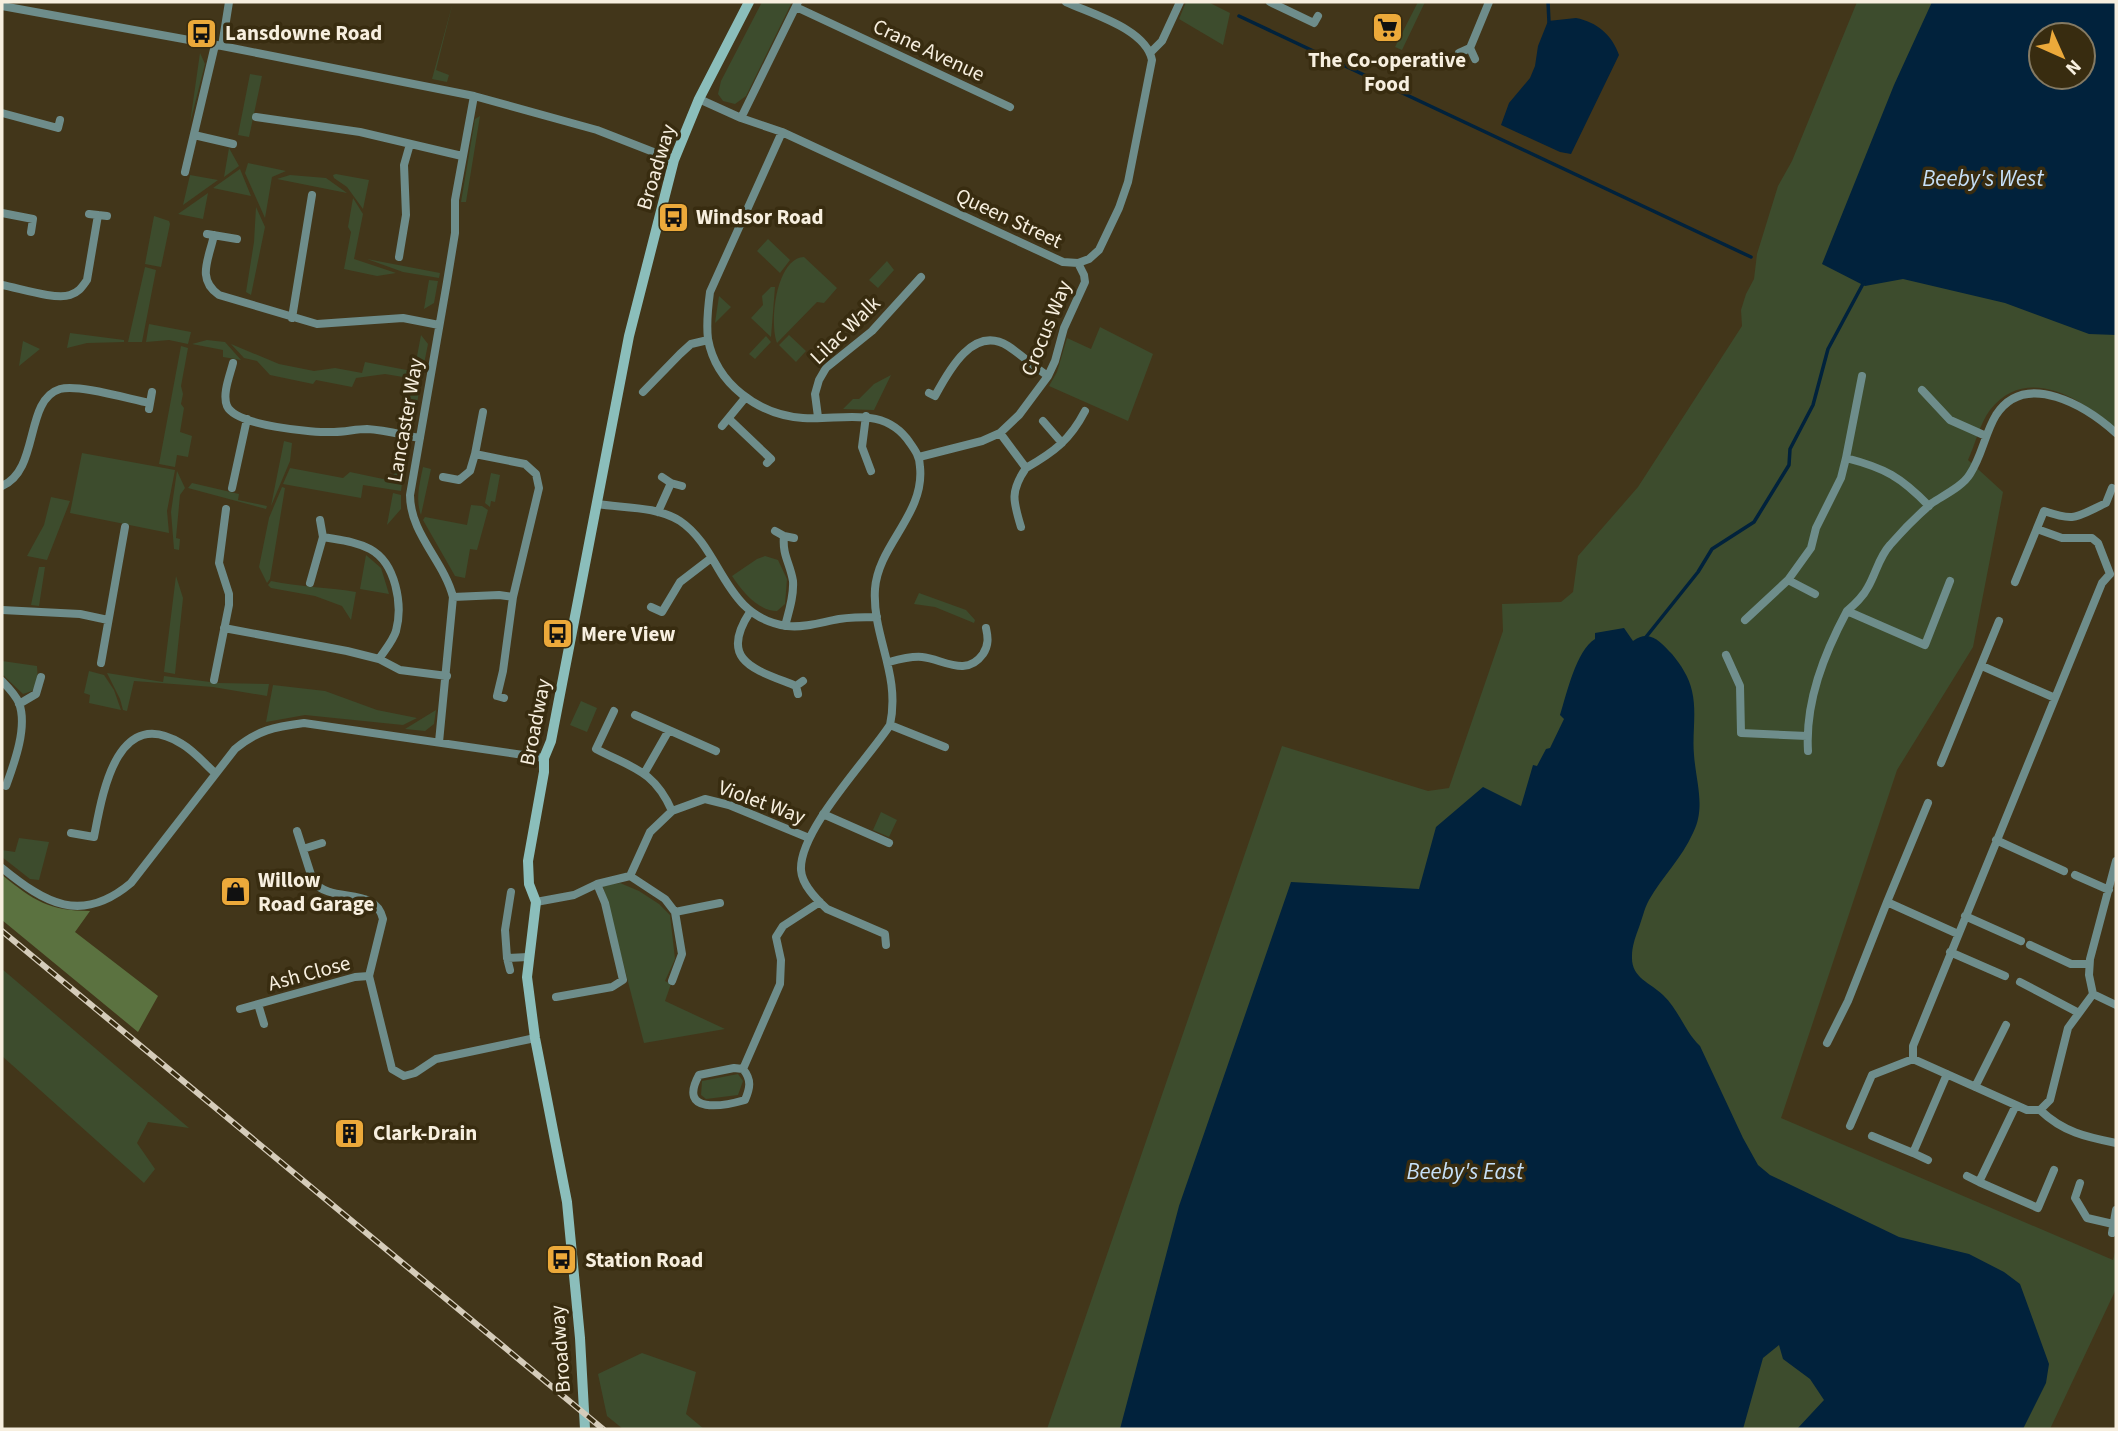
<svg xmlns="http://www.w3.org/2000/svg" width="2118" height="1431" font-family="'Source Sans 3',sans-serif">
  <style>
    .green { fill: #3d4c2d; fill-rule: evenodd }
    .forest { fill: #5b7240 }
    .water { fill: #01223c; fill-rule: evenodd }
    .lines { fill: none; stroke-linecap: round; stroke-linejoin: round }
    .stream { stroke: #01223c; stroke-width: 3.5 }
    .minor { stroke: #6e8d8b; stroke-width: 8 }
    .secondary { stroke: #8bbebb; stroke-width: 10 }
    .rail-casing { stroke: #d5ccba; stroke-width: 6 }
    .rail { stroke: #382c10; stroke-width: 3.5; stroke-dasharray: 10; stroke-linecap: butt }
    .labels { text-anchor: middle; stroke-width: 7; stroke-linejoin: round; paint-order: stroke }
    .poi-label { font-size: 21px; font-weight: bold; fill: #f7efdf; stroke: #382c10; text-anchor: start }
    .street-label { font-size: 21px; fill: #f7efdf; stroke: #382c10 }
    .water-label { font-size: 23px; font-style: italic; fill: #c6e0f8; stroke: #382c10 }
  </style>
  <rect width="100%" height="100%" fill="#42361a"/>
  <path class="green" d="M453 2 436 70 449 75 447 82 432 79Z
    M762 2H792L746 96 735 104 723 101 718 94 721 81Z
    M1186 2H1208L1230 13 1223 45 1179 19Z
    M1418 2H1425L1402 50 1395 47Z
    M1857 2H2116V430C2084 399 2026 363 1990 410 1980 423 1975 445 1968 460L2003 492 1973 647 1897 770 1781 1118 2113 1260 2116 1248V1289L2050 1429H1047L1282 746 1428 791 1449 788 1503 631 1502 604 1561 602 1573 592 1578 556 1638 487 1742 326 1741 310 1746 294 1754 279 1757 254 1778 186 1792 161ZM2041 35H2083V77H2041Z
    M200 53 205 64 190 123Z
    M250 74 262 76 249 137 238 135Z
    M480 116 466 202H461L475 119Z
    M229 148 239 166 224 177Z
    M248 163 286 171 272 177 265 218 245 173Z
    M240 169 251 196 213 188Z
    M336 174 369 180 363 209 347 187 334 178 333 175Z
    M190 175 218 180 183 205Z
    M290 175 326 178 347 193 277 179Z
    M208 193 203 219 178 214Z
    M353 198 363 214 354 259 396 273 377 276 344 269 351 232 348 227Z
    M256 207 265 227 251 295 246 292 254 242Z
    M154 216 169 221 170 224 161 267 145 264Z
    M768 239 790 260 780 273 757 251Z
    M804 257 837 288 824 303 817 302 777 343C769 323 776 258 804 257Z
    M367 259 440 273 439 278 403 272Z
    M887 261 894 270 878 288 869 280Z
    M145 267 156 270 142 342H128Z
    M429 280 438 281 434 303 424 309Z
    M771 287H775L771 337 751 318 763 305 762 296Z
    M719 296 731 307 715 323Z
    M149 324 191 332 188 344 169 340 146 342Z
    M1100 327 1153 354 1128 421 1049 386 1057 372 1067 338 1091 349Z
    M70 333 124 340V342L87 343 67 348Z
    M421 335 428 344 423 369 415 367Z
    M789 335 806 351 796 362 779 345Z
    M766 336 771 342 755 359 749 354Z
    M207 340 225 342 241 360 223 357V350L192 344Z
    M23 341 40 349 19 366Z
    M231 344 279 364 314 371 335 368 362 373 365 362 422 373 421 380 385 374 356 378 352 387 316 380 313 384 270 375 257 361 244 358Z
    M181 346 188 348 181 386 183 394 181 404 184 408 180 432 192 436 188 457 177 455 175 467 159 464Z
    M891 375 874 410 843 409 853 399H859L874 384Z
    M412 383 420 385 416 410 404 421Z
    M284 441 292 443 290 461 271 506Z
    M401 444 409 453 404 479 393 477Z
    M82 453 175 470 167 511 169 533 70 513Z
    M423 467 431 469 421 515C415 500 420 482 423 467Z
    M290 468 343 478 350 472 402 483 401 491 363 485 361 498 283 484Z
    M177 471 185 488 180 495 176 538 180 539 179 550 174 549 171 512Z
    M491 473 500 475 495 502 491 501 490 507 485 503Z
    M192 483 239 494 238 500 267 506 266 509 188 488Z
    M282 487 285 488 270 579 267 583 259 567 269 518Z
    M393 493 401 495V509L387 525Z
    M51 497 70 501 47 560 27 556 44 525Z
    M471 505 482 506 488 510 477 550 470 549 465 578 455 576 423 520 425 517 467 525Z
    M366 555 381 568 389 594 360 589Z
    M765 556 778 560 787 579 785 604 777 611C758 611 742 591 732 576L757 559Z
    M39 567H45L39 606 31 605Z
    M176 576 183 598 175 674 164 672Z
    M271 581C299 587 327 587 356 592L351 620 342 606 315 596 271 588 268 585Z
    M919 593 966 610 975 620 974 623 935 607 914 604Z
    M2 661 37 666 38 681 32 691 23 694 2 674Z
    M89 671 104 675 114 690 121 710 89 703 90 695 84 693Z
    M107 673 163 682 164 676 218 683 269 684 267 696 213 687 134 681 127 711 123 710 120 699Z
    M273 685 325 691 377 710 417 718 403 725 305 715 266 722Z
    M581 701 597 708 587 732 570 725Z
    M436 710 434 724 425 731 405 729Z
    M881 812 897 820 889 837 873 830Z
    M19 838 49 842 39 880 30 879 2 857V850L15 852Z
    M620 883 639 891 659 904 670 915 675 959 665 981 671 984 665 1001 725 1029 644 1043 603 886Z
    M2 969 189 1128 148 1122 137 1143 155 1169 144 1183 2 1056Z
    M738 1074 743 1081 738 1095 706 1099 701 1095 702 1081Z
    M642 1353 696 1372 686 1414 704 1429H623L607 1416 598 1374Z"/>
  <path class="forest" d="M2 875C33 900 49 911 90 911L75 932 158 996 138 1032 2 920Z"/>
  <path class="water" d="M1932 2H2116V335L2089 334 2005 303 1903 279 1865 286 1822 264 1894 85ZM2041 35H2083V77H2041Z
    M1576 18C1597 22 1612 35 1619 55L1571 154 1560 152 1501 125 1509 103 1530 78 1535 66 1538 46 1548 21Z
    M1624 628 1633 641C1650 628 1661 643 1672 654 1681 665 1689 677 1692 691 1697 712 1692 734 1694 755 1696 782 1706 808 1693 833 1682 858 1662 877 1649 900 1644 909 1642 920 1638 930 1635 938 1632 947 1632 956 1631 978 1650 982 1663 995 1679 1010 1685 1032 1700 1046L1743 1138 1758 1165 1770 1175 1899 1237 1969 1254 2004 1272 2020 1284 2049 1364 2046 1383 2023 1429H1797L1824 1400 1810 1379 1783 1359 1779 1345 1763 1358 1743 1429H1120L1179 1206 1291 882 1419 889 1436 827 1483 787 1521 806 1533 765 1537 766 1546 749 1550 748 1564 719 1560 715C1567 693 1576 651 1595 639V633Z"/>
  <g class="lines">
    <path class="stream" d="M1548 2 1549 22
      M1239 16 1751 257
      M1646 637 1698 572 1712 549 1754 522 1789 465 1790 449 1813 405 1828 349 1864 282"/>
    <path class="minor" d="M1270 2 1314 23 1318 16
      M2 6 222 46 474 96 597 130 674 160
      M796 7 1010 107
      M222 46 229 2
      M1470 48 1475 59
      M1151 52 1162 41 1180 2
      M1459 53 1470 48 1489 2
      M699 99 741 118 782 132 1063 262 1078 263 1089 259 1099 250 1119 208 1128 182 1152 60C1146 29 1092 14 1066 2
      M2 113 58 128 60 120
      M256 117 360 132 462 156
      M741 118 798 2
      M782 132 710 292C708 307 706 323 708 339 716 384 759 415 803 418 841 421 884 404 910 443 915 450 920 457 920 467 925 514 878 545 875 589 872 637 901 673 890 725 868 759 799 830 801 870 802 885 816 899 827 909L885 934 886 945
      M194 135 233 144
      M185 172 215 45
      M2 213 33 219 31 232
      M89 214 107 216
      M207 234 237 239
      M214 235C209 259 196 279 219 295L317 324 403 318 439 325
      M399 257 406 215 404 165 410 144
      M2 285C19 288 55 300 70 295 79 292 82 287 87 280L98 215
      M292 318 312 195
      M233 363C230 375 222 394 227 406 236 426 314 433 334 432 345 432 356 429 367 429 385 430 403 435 420 438
      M1862 376 1846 458C1885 468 1901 477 1929 506
      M1922 390 1950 420 1986 436
      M643 392 680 354 691 344 708 340
      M929 393 935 396C948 372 973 324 1008 346 1022 355 1034 367 1048 376
      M149 409 152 392
      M866 416 862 447 871 471
      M818 417 815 394 819 380 826 368 872 331 921 277
      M729 419 771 459 767 463
      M1043 421 1062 443
      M722 426 745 398
      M1000 433 1026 468C1010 491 1013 501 1021 527
      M475 454 483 412
      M919 457 982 441 1000 433 1019 415 1048 376 1055 361 1064 328 1085 282 1084 275 1078 263
      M1026 468C1054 452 1070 440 1085 411
      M443 477 459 480 470 471 475 454 525 464 536 474 539 488 513 597 503 671 497 696 504 698
      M662 477 671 483 682 486
      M2 486C40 470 24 400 60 389 79 384 129 399 150 403
      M232 488 247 419
      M597 504C623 508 657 506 680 521 723 550 723 617 787 626 805 628 822 622 839 619 852 617 864 617 877 617
      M658 512 671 483
      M2037 529 2062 538H2092L2098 543 2110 574
      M775 531 784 536 794 538
      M784 536C782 555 790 563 793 581 794 596 789 611 785 626
      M323 537C339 540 355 541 370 549 396 563 403 605 396 631 393 641 384 651 379 659
      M1788 580 1811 548 1816 528 1841 478 1846 458
      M2015 582 2044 511C2076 522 2076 517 2106 503L2112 488
      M310 583 323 537 320 520
      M453 597 499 595 513 597
      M651 607 662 612 680 582 710 559
      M2 610 80 614 108 620
      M1847 611 1925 645 1950 581
      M750 612C717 662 757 670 796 686
      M1745 620 1788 580 1815 594
      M224 628 347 651 379 659 400 670 447 676
      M1726 655 1740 686 1741 733 1807 736
      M889 662C900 659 911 656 922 657 943 659 966 678 983 654 989 645 988 637 986 628
      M101 663 125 527
      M1982 666 2055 698
      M214 680 229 605V594L219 563 226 509
      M2 681C8 687 16 696 19 703 28 727 14 764 6 786
      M798 694 796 686 803 681
      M19 704 36 694 41 677
      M614 711 596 749C632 768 654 770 672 811
      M635 715 716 751
      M890 725 945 747
      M439 742 453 597C444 561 410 534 410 495L447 282 455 233V200L474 96
      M1808 751C1805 702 1824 654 1847 611 1855 604 1863 597 1868 587 1876 573 1879 557 1890 545 1903 530 1918 515 1932 503 1944 495 1963 486 1970 474 1982 456 1985 433 1996 415 2026 369 2087 407 2116 433
      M1941 763 1999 621
      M645 772 669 730
      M1928 803 1887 902 1958 934
      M823 814 889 843
      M297 831 313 881C331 905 375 885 383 919L369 976 392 1069 404 1076 415 1073 436 1059 535 1038
      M71 833 94 837C102 796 116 703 182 744 194 751 205 764 215 773
      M1996 840 2064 871
      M303 849 322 843
      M2 868C45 903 81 925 131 883L235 749C258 730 274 727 304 723L544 758
      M2075 875 2109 890
      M630 876 665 899 675 912 682 954 672 981
      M536 902 574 895 597 884 630 876 650 832 672 811 705 799 729 805 809 838
      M675 912 720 903
      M1965 916 2021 941
      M2030 945 2071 964H2089
      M1950 952 2005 976
      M507 958 505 930 511 892
      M510 970 507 958 528 957
      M2020 982 2079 1013
      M2093 994 2068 1028 2050 1100 2040 1110H2027L1913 1059V1046L2102 583 2110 574
      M2093 994 2089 975 2090 959 2116 861
      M2093 994 2116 1005
      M556 997 612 987 623 980 605 903 597 884
      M258 1004 264 1024
      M240 1009 355 977 369 976
      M1827 1043 1848 1001 1887 902
      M743 1069 734 1068 699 1075C677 1115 724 1106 745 1100 750 1088 752 1080 743 1069L780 984 781 960 776 937 783 926 820 902
      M1975 1087 2006 1025
      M2016 1105 1979 1182 2038 1208 2054 1170
      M2040 1110C2063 1132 2086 1137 2116 1143
      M1850 1126 1872 1075 1913 1059
      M1872 1136 1913 1153 1947 1074
      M1913 1153 1928 1160
      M1967 1176 1979 1182
      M2080 1183 2075 1198 2087 1218 2113 1224
      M2112 1233 2116 1210"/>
    <path class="secondary" d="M585 1429 580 1338 567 1202 535 1038 527 977 536 902 529 884 528 861 544 772V758L551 741 629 336 674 160 699 99 749 2"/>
    <defs>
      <path id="rail" d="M2 931 603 1429"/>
    </defs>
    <use href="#rail" class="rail-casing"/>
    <use href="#rail" class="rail"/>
  </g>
  <defs>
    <symbol id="supermarket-square" viewBox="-11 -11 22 22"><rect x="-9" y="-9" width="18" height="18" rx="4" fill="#eca93a" stroke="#382c10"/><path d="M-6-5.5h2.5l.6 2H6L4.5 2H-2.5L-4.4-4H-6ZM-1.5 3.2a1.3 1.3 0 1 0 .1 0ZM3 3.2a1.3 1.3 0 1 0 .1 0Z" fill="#111"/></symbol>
    <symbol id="bus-square" viewBox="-11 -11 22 22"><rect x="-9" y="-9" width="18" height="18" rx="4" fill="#eca93a" stroke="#382c10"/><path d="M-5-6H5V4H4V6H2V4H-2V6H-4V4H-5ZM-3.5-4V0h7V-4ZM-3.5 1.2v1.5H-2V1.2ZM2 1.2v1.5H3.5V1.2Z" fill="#111"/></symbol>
    <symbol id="shop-square" viewBox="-11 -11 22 22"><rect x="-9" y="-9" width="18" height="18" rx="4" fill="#eca93a" stroke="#382c10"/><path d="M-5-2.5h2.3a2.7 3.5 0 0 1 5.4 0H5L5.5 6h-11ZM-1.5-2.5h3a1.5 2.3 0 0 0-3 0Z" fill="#111"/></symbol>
    <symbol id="building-square" viewBox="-11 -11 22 22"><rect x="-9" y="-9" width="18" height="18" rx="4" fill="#eca93a" stroke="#382c10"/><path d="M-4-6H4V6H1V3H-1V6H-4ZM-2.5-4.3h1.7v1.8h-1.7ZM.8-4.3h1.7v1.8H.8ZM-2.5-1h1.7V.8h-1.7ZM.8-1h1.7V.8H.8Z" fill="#111"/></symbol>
  </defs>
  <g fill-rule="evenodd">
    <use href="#supermarket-square" x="1370" y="10" width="35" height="35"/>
    <use href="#bus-square" x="184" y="16" width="35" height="35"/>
    <use href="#bus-square" x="656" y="200" width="35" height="35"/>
    <use href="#bus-square" x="540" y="616" width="35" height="35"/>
    <use href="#shop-square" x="218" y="874" width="35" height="35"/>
    <use href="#building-square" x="332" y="1116" width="35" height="35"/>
    <use href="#bus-square" x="544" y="1242" width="35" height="35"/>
  </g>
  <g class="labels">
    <g class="poi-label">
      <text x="225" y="40">Lansdowne Road</text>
      <text x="1387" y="67" text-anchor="middle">The Co-operative<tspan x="1387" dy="24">Food</tspan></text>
      <text x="696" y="224">Windsor Road</text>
      <text x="581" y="641">Mere View</text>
      <text x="258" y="887">Willow<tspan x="258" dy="24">Road Garage</tspan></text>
      <text x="373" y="1140">Clark-Drain</text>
      <text x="585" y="1267">Station Road</text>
    </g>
    <g class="street-label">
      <text transform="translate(929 50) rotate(25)" y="7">Crane Avenue</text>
      <text transform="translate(656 167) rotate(-73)" y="7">Broadway</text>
      <text transform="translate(1009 218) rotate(25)" y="7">Queen Street</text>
      <text transform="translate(1046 328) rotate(-68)" y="7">Crocus Way</text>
      <text transform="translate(845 330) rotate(-44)" y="7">Lilac Walk</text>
      <text transform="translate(405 420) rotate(-80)" y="7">Lancaster Way</text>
      <text transform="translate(535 722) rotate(-79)" y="7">Broadway</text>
      <text transform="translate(762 802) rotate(20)" y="7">Violet Way</text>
      <text transform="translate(309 973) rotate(-15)" y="7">Ash Close</text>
      <text transform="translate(560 1349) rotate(-94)" y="7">Broadway</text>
    </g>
    <g class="water-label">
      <text x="1983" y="186">Beeby's West</text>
      <text x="1465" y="1179">Beeby's East</text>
    </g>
  </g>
  <rect width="2118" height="1431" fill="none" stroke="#f7efdf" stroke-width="7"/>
  <g transform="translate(2062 56) rotate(135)"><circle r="33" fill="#382c10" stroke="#847a63" stroke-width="2"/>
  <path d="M0-5L12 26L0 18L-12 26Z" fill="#eca93a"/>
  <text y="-10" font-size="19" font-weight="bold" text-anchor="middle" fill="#f7efdf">N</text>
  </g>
</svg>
